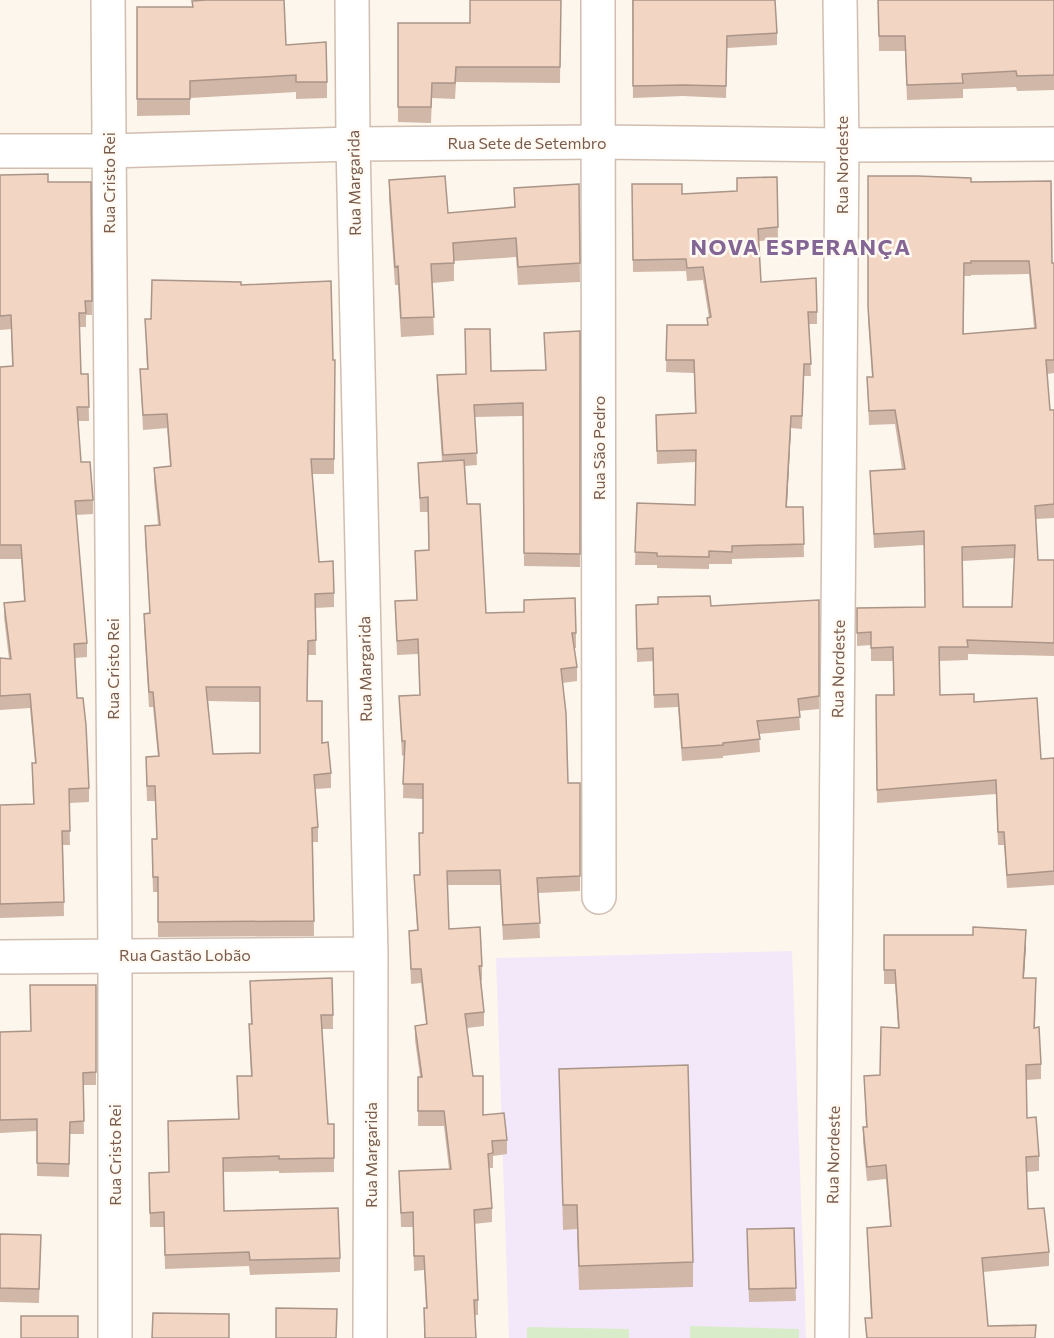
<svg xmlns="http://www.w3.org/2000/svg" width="1054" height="1338" font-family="Commissioner,sans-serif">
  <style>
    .education { fill: #f3e8fa }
    .pitch { fill: #d8ecc9 }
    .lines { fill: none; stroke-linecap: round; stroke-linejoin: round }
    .minor-casing { stroke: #d1beb0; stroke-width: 36 }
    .tertiary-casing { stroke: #d1beb0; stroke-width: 36 }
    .minor { stroke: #fff; stroke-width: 33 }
    .tertiary { stroke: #fff; stroke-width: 33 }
    .wall { fill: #d1b7a8; fill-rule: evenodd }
    .shaded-wall { fill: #aa9588 }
    .building { fill: #f3d5c3; stroke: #aa9588; stroke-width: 1.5; fill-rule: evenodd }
    .labels { text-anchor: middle; stroke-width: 5; stroke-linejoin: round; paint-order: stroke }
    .street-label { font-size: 16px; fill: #7a5c4d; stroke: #fffaf3 }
    .district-label { font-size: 22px; font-weight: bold; letter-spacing: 1.5px; fill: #846695; stroke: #fffaf3 }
  </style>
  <rect width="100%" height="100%" fill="#fdf6ec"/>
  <path class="education" d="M792 951 806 1338H509L496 958Z"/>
  <path class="pitch" d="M690 1326 799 1329V1338H690Z
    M527 1327 629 1329V1338H527Z"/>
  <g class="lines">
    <defs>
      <path id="minor" d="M108 0 115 956V1338
        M352 0 353 144 371 954 370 1338
        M598 0 599 897
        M0 957 371 954
        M832 1338 842 145 840 0"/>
      <path id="tertiary" d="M0 151H109L353 144 599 142 842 145 1054 144"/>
    </defs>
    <use href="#minor" class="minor-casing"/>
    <use href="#tertiary" class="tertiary-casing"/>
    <use href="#minor" class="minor"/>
    <use href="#tertiary" class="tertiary"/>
  </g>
  <path class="wall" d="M561 0 560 83 456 82 455 99 432 98 431 123 398 122V23H470Z
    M632 0 777 33V45L727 48 726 98 683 96 633 98Z
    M878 0H1054V90L1017 91 1016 87 963 89V98L907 100 905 51H879Z
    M137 7 286 45 327 82V98L296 99V92L190 98V115L137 116Z
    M0 175 48 182H91L92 315H86V327H79L81 374H88L89 421H78L81 462 93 500V514L76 515 87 643V657L75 658 77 698 89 788V802L69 803 70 845H63L64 916 0 918V805L33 804 32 763H35L30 708 0 710V658L9 659 4 617V603L24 601 21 559H0V367L12 366 11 329 0 330Z
    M868 176 971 182 1052 263H1054V373L1047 374 1050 410H1054V518L1036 519 1038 560H1054V656L968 654V660L939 661 940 695 974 702 1041 759 1054 758V885L1007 888 1004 845H998L996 794 877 803 876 695H893V661H871V645L857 646V608L925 607 924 545 874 548 870 471 902 469 895 424 869 425 867 377H872L868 320ZM1029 274 1034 328 964 334V276H971V275ZM1015 558 1012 607H963L962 561Z
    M777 177 778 240 758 241 761 282 817 312V324H809L811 376H804L802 429 791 428 787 507H803L804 557 732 559V564H709V569L657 568V565H635L637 503 695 505 696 462 657 464 656 415 695 413 694 373 666 372 667 325H707V318H709L703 280 687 281 686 271 633 272 632 184 682 194 737 191Z
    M389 180 448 213 514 208V188L579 184 580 282 518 285 516 257 454 261V281L432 283 434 335 401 337 398 285H395L389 199Z
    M241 285 333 360H335L334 474H312L319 562 334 593V607L315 608 316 655H308L307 701 322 743 331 773V788L315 789 318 827V842H313L314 936 158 937V892H153L152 854 157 839 155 801H147L146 772V757H158L153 707H149L144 628V614L150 613 145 540V526L158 525 154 482V468L170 466 167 428 143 430 140 369H147L145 319H151ZM208 701 260 702V753L213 754Z
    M465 329 491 371 546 370 544 333 580 331V567L524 566 523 416 475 417 477 465 465 466 467 504 486 613 576 633V648H574L577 667V681L562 683 568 783H580V891L538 893 540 938 503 940 500 885H447L449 929 482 966V980H481L484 1012V1026L467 1028 473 1076 483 1115 507 1140V1154L493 1156V1168H489L492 1208V1222L474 1224 478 1300V1315H475L476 1338H424V1308H426L424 1270 414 1271 413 1227H401L399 1171 449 1169 444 1126H418V1077H420L415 1040V1026L426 1024 421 983 411 984 409 931 417 930 414 875H419L423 833V799L403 798 404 755 402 756 399 696 420 695 418 654 397 655 395 601 417 600 415 551 429 550 428 512H420L418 463 442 461 437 388V375L466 374Z
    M819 600V709L799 711 800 730 759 734 760 752 723 756V758L682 761 678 707 654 708 653 661 637 662 636 605 711 606Z
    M884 935 1026 945 1024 978 1036 992 1035 1028 1041 1064V1079L1026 1080 1027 1118 1039 1156V1171L1026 1172 1028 1209 1049 1252V1266L983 1272 988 1326 1036 1338H866L865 1318H871L867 1228 890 1226 886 1179 867 1181 863 1142V1127H866L864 1076 880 1075 898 1028 895 984H884Z
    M250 981 333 1015V1029H322L328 1124H334V1172L279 1173V1171L223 1172 224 1211 340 1258V1272L250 1275 249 1266 165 1269 164 1227H150L149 1173 169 1172 238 1119 237 1076H251L249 1038V1024H251Z
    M96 985V1085H83L84 1134H70L69 1177 37 1176V1131L0 1133V1032L31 1031Z
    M559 1069 693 1262V1287L579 1290 577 1229 563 1230Z
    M794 1228 796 1301 749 1302 747 1242Z
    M0 1234 41 1235 39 1303 0 1302Z"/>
  <path class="shaded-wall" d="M791 416V428L786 520V507Z
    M1026 930V945L1023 992V978Z"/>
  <path class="building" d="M206 0H284L286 45 326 42 327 82H296V75L190 81V99H137V7H193L192 1Z
    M470 0H561L560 67H456L455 83H432L431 107H398V23H470Z
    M633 0H775L777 33 727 36 726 86 683 85 633 86Z
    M878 0H1054V75L1017 76 1016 71 962 74 963 83 907 85 905 36H879Z
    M48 174V182H91L92 301H85L86 313H79L81 374H88L89 407H77L81 462H90L93 500 75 501 87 643 74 644 77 698H83L86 725 89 788 69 789 70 831H62L64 902 0 904V805L34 804 32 763H36L30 694 0 696V658L11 659 4 603 25 601 21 545H0V367L13 366 11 315 0 316V175Z
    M445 176 448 213 515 207 514 188 579 184 580 263 518 267 516 238 453 243 454 263 431 264 434 317 401 318 398 266 395 267 389 180Z
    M868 176H917L971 178V182L1051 181 1052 263H1054V360H1046L1050 410H1054V504L1035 506 1038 560H1054V643L967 640 968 647H939L940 695 974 694V702L1037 698 1041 759 1054 758V871L1007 875 1004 832H998L996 780 877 790 876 695H894L893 647 871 648V632L857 633V608L925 607 924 531 874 534 870 471 905 469 895 410 869 411 867 377H873L868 307ZM971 261H1029L1036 328 963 334 964 263H971ZM1015 545 1012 607H963L962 547Z
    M777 177 778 227 758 229 761 282 816 278 817 312H808L811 364H804L802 416H791L786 507H803L804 544 732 546V552L709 551V557L657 556V553L635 552 637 503 695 505 696 450 657 451 656 415 696 413 694 360H666L667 325H708L707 318 711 317 703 267 687 268 686 259 633 260 632 184H682V194L737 191V178Z
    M152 280 241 282V285L331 281 333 360H335L334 459H311L319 562 333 561 334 593 315 594 316 640 308 641 307 701H322V743L328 742 331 773 314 775 318 827 312 828 314 921 158 922V877H153L152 839H157L155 786H147L146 757 159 756 153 692H149L144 614 150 613 145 526 160 525 154 468 171 466 167 414 143 415 140 369H148L145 319H151ZM206 687H260V753L213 754Z
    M465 329H490L491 371 546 370 544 333 580 331V554L524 553 523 403 474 405 477 453 443 455 437 375 466 374Z
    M464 460 467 504H480L486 613 524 612V600L575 598 576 633H572L577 667 561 669 566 713 568 783H580V876L537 878 540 923 503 925 500 870 447 871 449 929 480 927 482 966H479L484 1012 465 1014 473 1076H483V1115L504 1113 507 1140 492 1141 493 1153 488 1154 492 1208 474 1210 478 1300H474L476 1338H425L424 1308H427L424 1256H414L413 1212 401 1213 399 1171 451 1169 444 1111H418V1077H422L415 1026 427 1024 421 969H411L409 931 418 930 414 875H420L419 833H423V784H403L405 741H402L399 696 420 695 418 639 397 641 395 601 417 600 415 551 429 550 428 497 420 498 418 463Z
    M710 596 711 606 819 600V696L798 699 800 717 757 721 760 739 723 743V745L682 748 678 694 654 695 653 648 637 649 636 605 658 604V597Z
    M973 927 1026 930 1023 978H1036L1034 1028 1039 1027 1041 1064 1026 1065 1027 1118 1036 1117 1039 1156 1026 1157 1028 1209 1044 1208 1049 1252 982 1258 988 1326 1036 1325 1035 1338H867L865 1318H872L867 1228 891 1226 886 1165 867 1167 863 1127H867L864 1076 880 1075 881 1027 899 1028 895 970H884V935H973Z
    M332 978 333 1015H321L328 1124H334V1158L279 1159V1156L223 1158 224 1211 338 1208 340 1258 250 1260 249 1252 165 1255 164 1212 150 1213 149 1173 169 1172 168 1121 239 1119 237 1076H252L249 1024H252L250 981Z
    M30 985H96V1072L83 1073 84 1121 70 1122 69 1164 37 1163V1119L0 1120V1032L31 1031Z
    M688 1065 693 1262 579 1266 577 1205H563L559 1069Z
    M794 1228 796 1288 749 1289 747 1229Z
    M0 1234 41 1235 39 1289 0 1288Z
    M276 1308 337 1309 336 1338H276Z
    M153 1313 229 1314V1338H152Z
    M21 1316H78V1338H21Z"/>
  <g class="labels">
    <g class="street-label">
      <text x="527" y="149">Rua Sete de Setembro</text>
      <text transform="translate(842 165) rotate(-90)" y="6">Rua Nordeste</text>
      <text transform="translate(109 183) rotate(-90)" y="6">Rua Cristo Rei</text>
      <text transform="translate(354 183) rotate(-91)" y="6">Rua Margarida</text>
      <text transform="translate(599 448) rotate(-90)" y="6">Rua São Pedro</text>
      <text transform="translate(113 669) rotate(-90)" y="6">Rua Cristo Rei</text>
      <text transform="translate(365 669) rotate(-91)" y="6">Rua Margarida</text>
      <text transform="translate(838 669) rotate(-89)" y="6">Rua Nordeste</text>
      <text x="185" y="961">Rua Gastão Lobão</text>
      <text transform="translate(115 1155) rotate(-90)" y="6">Rua Cristo Rei</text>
      <text transform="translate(371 1155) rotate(-90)" y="6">Rua Margarida</text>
      <text transform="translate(833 1155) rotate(-89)" y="6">Rua Nordeste</text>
    </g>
    <g class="district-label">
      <text x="801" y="255">NOVA ESPERANÇA</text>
    </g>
  </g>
</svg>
